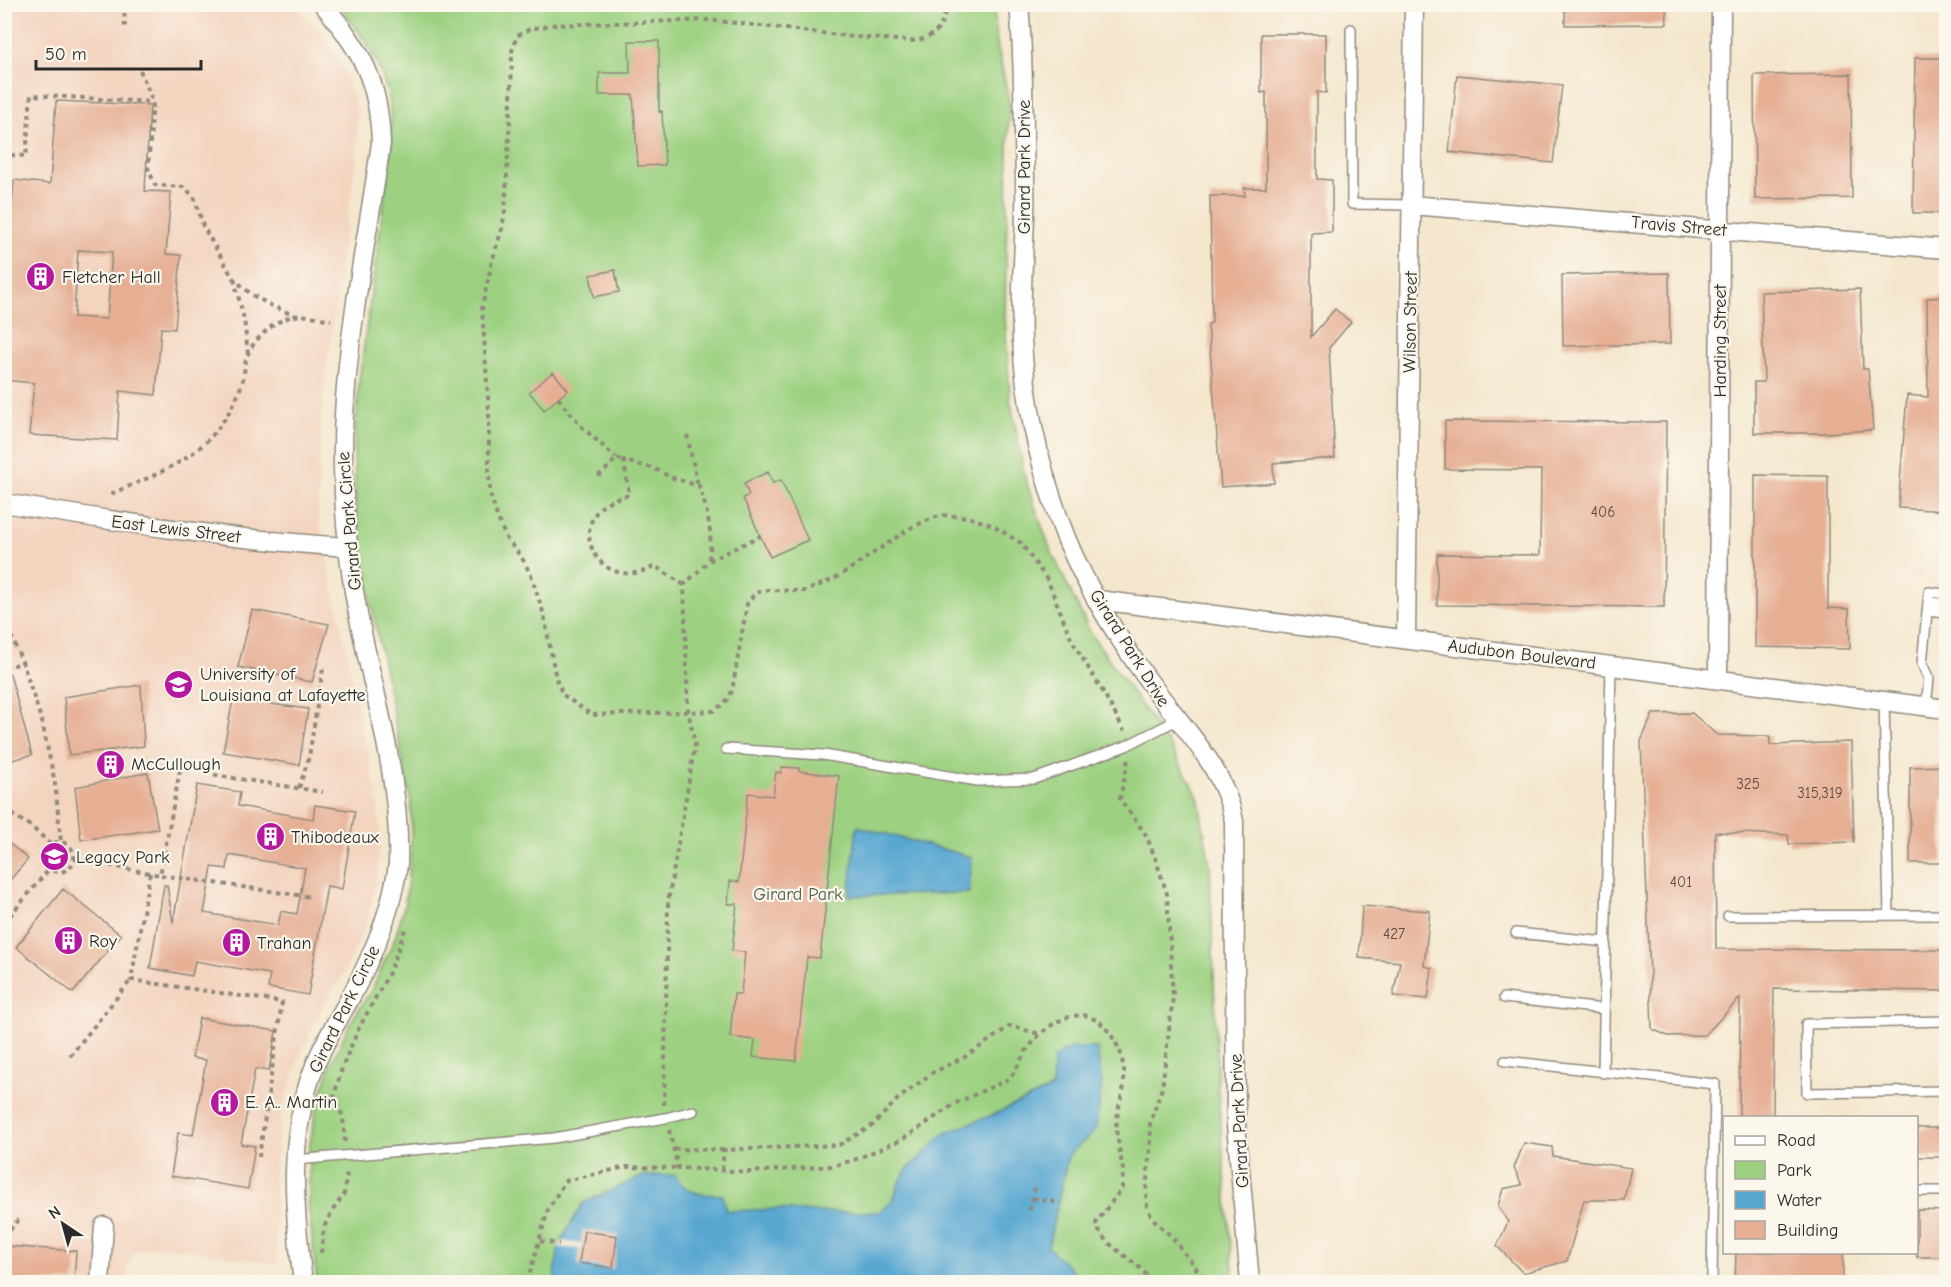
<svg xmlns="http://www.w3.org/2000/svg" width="1951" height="1287" font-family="'Comic Neue',sans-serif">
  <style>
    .built { fill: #f3d4bf }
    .green { fill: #9dd181; stroke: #647e56; stroke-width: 1.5 }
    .water { fill: #58a7d1; stroke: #42697e; stroke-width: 1.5 }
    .pier { fill: #f4e7ce }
    .building { fill: #e6af94; fill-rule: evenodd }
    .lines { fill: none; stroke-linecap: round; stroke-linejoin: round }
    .lane-casing { stroke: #90897c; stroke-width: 12 }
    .street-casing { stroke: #90897c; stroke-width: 21 }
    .path { stroke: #90897c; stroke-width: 4; stroke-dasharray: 4.5 4.5; stroke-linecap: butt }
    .lane { stroke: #fff; stroke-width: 9 }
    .street { stroke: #fff; stroke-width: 18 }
    .labels { text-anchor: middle; stroke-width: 4.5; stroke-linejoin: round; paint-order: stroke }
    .number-label { font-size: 15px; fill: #5a4c45 }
    .street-label { font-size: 18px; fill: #2b2b2b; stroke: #fbf7ec }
    .poi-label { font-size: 18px; fill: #2b2b2b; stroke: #fbf7ec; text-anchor: start }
    .park-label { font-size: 18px; fill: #4d5d45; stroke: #fbf7ec }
  </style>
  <rect width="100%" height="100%" fill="#fbf7ec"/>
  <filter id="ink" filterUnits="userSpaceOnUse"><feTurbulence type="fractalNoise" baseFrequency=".0167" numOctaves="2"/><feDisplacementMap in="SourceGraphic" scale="12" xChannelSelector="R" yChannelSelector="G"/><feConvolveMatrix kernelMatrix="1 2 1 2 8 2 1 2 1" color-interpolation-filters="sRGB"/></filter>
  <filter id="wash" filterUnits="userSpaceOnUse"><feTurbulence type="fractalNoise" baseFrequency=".008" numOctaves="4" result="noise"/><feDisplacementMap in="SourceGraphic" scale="24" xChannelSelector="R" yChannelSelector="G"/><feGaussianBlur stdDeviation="1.35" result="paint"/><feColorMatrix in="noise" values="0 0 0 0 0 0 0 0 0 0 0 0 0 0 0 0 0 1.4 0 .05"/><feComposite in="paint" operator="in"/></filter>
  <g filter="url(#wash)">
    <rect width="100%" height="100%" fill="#f4e7ce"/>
    <path class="built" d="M5 5H295L324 36 343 67 357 109V155L339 273 321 414 318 515 376 792 381 837 376 881 367 923 345 971 321 1010 298 1061 282 1110 274 1173 277 1264 168 1247H150L135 1251 127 1267 126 1282H5Z"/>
    <path class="green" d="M339 5H994L997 43 1009 102 1005 317 1010 399 1025 478 1050 549 1091 634 1170 746 1198 796 1210 866 1218 1093 1234 1282H317L309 1210V1149L317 1105 332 1062 349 1025 373 987 395 938 405 903 411 854V802L357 532 354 454 359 381 391 149C391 128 392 105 385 85 376 54 358 30 339 5Z"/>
    <path class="water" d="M857 826 972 857 969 893 849 896Z
      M1070 1048H1097L1102 1083 1096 1130 1068 1156 1048 1247 1084 1282H554L559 1244 583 1203 643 1176 675 1175C687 1196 702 1194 723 1195L726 1211 778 1209 813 1212H879L893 1201 897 1187 906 1171 945 1133 990 1116 1052 1088 1054 1057Z"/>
    <path class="pier" d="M583 1230 618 1235 613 1269 578 1264 580 1249 558 1247 561 1241 581 1244Z"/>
    <g id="blocks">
      <path class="building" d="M1565 4H1666L1667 24 1565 25Z
        M1261 34H1326V93L1317 92V179L1332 180V232L1311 233V337L1335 309 1351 322 1329 348 1335 458 1273 463 1274 483 1221 487 1208 324 1212 323 1210 196H1245L1244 188H1266V92L1261 93Z
        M629 41H659V112L662 111 665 165 638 166 633 95H599V73H630Z
        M1915 58H1947V213H1913Z
        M1851 74 1852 198 1755 199 1754 75Z
        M1457 75 1562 85 1553 163 1449 152Z
        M56 101 150 105 145 191 171 192 166 254 181 255 175 329 161 328 156 395 120 391 117 440 29 435 34 383 4 380V299L14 180 50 184ZM78 250 112 252 107 319 74 317Z
        M615 270 619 292 594 297 590 275Z
        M1669 273 1670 344 1563 346 1562 275Z
        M1860 289 1863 369H1868L1873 430 1826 433H1754V382H1764L1761 292Z
        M1947 297V511L1898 508 1907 395 1928 397 1927 298Z
        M553 372 568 390 544 410 529 392Z
        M1445 421 1666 422 1664 607 1437 605V554L1540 555 1541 470 1445 469Z
        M768 472 773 483 781 480 808 540 770 557 743 498 749 495 744 483Z
        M1755 475 1828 476V608L1849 609 1850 649 1755 647Z
        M252 610 329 624 312 682 238 667Z
        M10 674 32 755 4 762V675Z
        M141 685 144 746 69 755 64 697Z
        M233 699 308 709 299 765 223 752Z
        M1692 713 1717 735 1770 736V745L1851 742 1854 842 1789 844 1788 835 1715 832 1716 949 1947 950V991L1774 989 1773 1118H1739L1740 998 1705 1035 1668 1036 1652 1029 1641 741 1653 714Z
        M1947 766V798H1942V863H1910V767Z
        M782 767 799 768V771L839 776 820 958 807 957 796 1061 753 1057 755 1040 730 1037 734 994H741L745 952 732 951 737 904H728L730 881 739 882 748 793 773 796 776 772 781 773Z
        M145 773H148L158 829 81 840 75 787Z
        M197 785 240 792 238 806 313 819 315 805 355 811 342 889 327 886 308 995 268 988 270 974 195 961 192 976 150 968 164 885H167L173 923ZM229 855 305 868 297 914 281 911 278 925 204 913 212 867 227 869Z
        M4 839 28 859 4 887Z
        M63 889 121 935 73 993 16 947Z
        M1362 906 1430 911 1424 966 1432 968 1428 999 1393 996 1400 962 1359 958Z
        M199 1018 276 1031 269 1071 255 1069 241 1144 255 1146 248 1189 171 1176 178 1133 193 1135 206 1060 192 1058Z
        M1917 1128H1947V1157H1917Z
        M1524 1143 1552 1147 1553 1156 1631 1168 1624 1200H1584L1567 1261 1523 1273 1497 1246 1508 1222 1498 1206 1503 1189 1522 1185 1514 1168Z
        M1917 1210 1947 1211V1257H1917Z
        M584 1231 617 1236 613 1268 579 1263Z
        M4 1246 76 1251 74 1282H4Z
        M1736 1252H1843V1282H1735Z"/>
    </g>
  </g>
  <g filter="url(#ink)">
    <use href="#blocks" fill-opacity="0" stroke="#90897c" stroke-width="1.5"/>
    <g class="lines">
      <defs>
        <path id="lane" d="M1351 29 1352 204 1411 205
          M1928 602 1946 604
          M1927 611 1946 613
          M1884 701 1889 915
          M1926 706 1929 679 1922 664 1929 592 1946 594
          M726 749 823 755 978 781 1034 779 1126 746 1177 720
          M1728 916 1946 915
          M1516 933 1606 942
          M1504 998 1604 1009
          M1946 1021 1806 1024 1807 1093 1946 1091
          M1505 1061 1715 1084 1712 1282
          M1603 1073 1611 665
          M295 1160 554 1138 665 1118 693 1111
          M1916 1191H1946"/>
        <path id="street" d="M1019 4C1023 47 1023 89 1024 131 1024 159 1026 186 1025 213 1024 255 1020 298 1022 340 1025 401 1039 464 1060 522 1079 575 1115 634 1148 680 1180 725 1224 765 1234 821L1236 1125 1250 1282
          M1411 205 1946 249
          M4 503C118 522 233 540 348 547
          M1098 600 1946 709
          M1406 639 1414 4
          M1718 678 1721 4
          M100 1282 104 1226
          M303 1282C294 1211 287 1137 314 1068 325 1038 343 1013 357 985 370 959 382 932 390 903 393 890 397 877 398 863 402 756 357 651 348 545 343 497 341 447 345 399 351 313 369 228 381 143 379 81 362 51 323 4"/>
      </defs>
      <use href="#lane" class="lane-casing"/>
      <use href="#street" class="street-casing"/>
      <path class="path" d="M124 4 125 31
        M948 4 941 26 934 34 923 39 912 41 855 37 710 20 552 25 530 29 517 36 512 51 511 100 505 211 502 229 492 261 482 308 489 412V474L490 494 497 516 506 538 522 558 531 575 544 615 556 679 563 695 592 715 713 711 725 703 732 691 747 604 755 593 766 590 806 591 838 577 912 527 941 515 968 517 992 525 1021 543 1048 581 1072 641 1105 695 1124 731
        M140 70 153 102 148 168 155 185 183 187 194 196 203 226 233 278 252 295 272 306 296 316
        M4 161 10 155 26 156 31 95 152 102
        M234 279 244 319 248 354
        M558 398 582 427 616 458
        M687 435 698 486
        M598 476 610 466 616 458 624 461
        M111 494C149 477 189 464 216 431 227 417 237 400 242 383 245 374 244 364 247 356 254 338 276 319 295 316 306 314 320 318 331 320
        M684 585 655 566C593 600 557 507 629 495L624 461 653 468 670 477 699 486C708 514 713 531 709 560
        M4 619 23 664 42 722 55 783 61 842
        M4 666 23 664
        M1128 760 1120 799 1146 835 1156 860 1167 894 1173 997 1162 1088 1150 1123 1151 1138 1146 1192 1147 1207 1152 1218 1172 1237 1207 1282
        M180 770 160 875 311 897
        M214 775 323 792
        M299 788 309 757 323 668
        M4 809 29 825 51 844
        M44 857a15 15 0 1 1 30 0a15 15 0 1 1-30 0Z
        M74 859 160 875
        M150 873 131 980 282 1002 259 1157
        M4 923 50 868
        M70 1056 131 980
        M664 1105 668 902 695 745 688 710 684 585 709 561 760 536
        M669 1130 678 1168 750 1172 832 1166 854 1160 903 1139 956 1103 1009 1079 1015 1071 1025 1052 1040 1034 1056 1022 1071 1016 1084 1015 1099 1021 1110 1033 1120 1050 1124 1069V1086L1118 1111 1116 1129 1123 1170 1122 1188 1096 1223C1102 1248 1139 1259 1151 1282
        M345 1142 343 1117 334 1096 343 1065 359 1028 390 971 406 927
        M674 1149 724 1150
        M722 1170 724 1150 839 1145 873 1125 898 1099 932 1073 965 1057 1010 1026 1040 1034
        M1033 1198 1060 1203
        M1030 1210 1035 1185
        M4 1237 19 1219
        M540 1241 559 1244
        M321 1253 324 1227 333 1210 344 1194 347 1171
        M527 1282 548 1210 565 1181 626 1167 678 1168"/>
      <use href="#lane" class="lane"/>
      <use href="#street" class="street"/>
    </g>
  </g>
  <defs>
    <symbol id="building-disc" viewBox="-11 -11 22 22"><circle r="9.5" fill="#b5179e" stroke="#fbf7ec"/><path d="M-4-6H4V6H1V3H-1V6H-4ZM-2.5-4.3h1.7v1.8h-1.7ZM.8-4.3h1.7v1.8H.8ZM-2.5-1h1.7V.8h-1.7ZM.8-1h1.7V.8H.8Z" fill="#fff"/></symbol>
    <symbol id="university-disc" viewBox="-11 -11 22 22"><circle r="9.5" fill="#b5179e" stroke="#fbf7ec"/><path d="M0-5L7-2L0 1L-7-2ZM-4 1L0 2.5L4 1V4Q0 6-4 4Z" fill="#fff"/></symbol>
  </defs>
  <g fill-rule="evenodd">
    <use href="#building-disc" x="24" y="260" width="33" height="33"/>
    <use href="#university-disc" x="162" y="668" width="33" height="33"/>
    <use href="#building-disc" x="94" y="748" width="33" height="33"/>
    <use href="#building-disc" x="254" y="820" width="33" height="33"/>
    <use href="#university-disc" x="38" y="840" width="33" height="33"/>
    <use href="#building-disc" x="52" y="924" width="33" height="33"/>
    <use href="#building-disc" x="220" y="926" width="33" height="33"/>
    <use href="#building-disc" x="208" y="1086" width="33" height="33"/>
  </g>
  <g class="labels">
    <g class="number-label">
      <text x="1603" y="517">406</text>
      <text x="1748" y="789">325</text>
      <text x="1820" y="798">315,319</text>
      <text x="1681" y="887">401</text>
      <text x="1394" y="939">427</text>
    </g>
    <g class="street-label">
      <text transform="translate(1024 167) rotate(-90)" y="6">Girard Park Drive</text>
      <text transform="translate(1679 226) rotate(5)" y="6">Travis Street</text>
      <text transform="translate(1410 322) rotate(-89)" y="6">Wilson Street</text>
      <text transform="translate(1720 341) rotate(-90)" y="6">Harding Street</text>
      <text transform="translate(349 521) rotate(-95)" y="6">Girard Park Circle</text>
      <text transform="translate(176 529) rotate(7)" y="6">East Lewis Street</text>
      <text transform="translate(1130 648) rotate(58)" y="6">Girard Park Drive</text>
      <text transform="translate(1522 654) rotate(7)" y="6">Audubon Boulevard</text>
      <text transform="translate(344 1009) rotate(-64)" y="6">Girard Park Circle</text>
      <text transform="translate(1239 1121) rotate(-93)" y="6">Girard Park Drive</text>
    </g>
    <g class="poi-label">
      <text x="62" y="283">Fletcher Hall</text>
      <text x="200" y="680">University of<tspan x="200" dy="21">Louisiana at Lafayette</tspan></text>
      <text x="131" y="770">McCullough</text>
      <text x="291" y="843">Thibodeaux</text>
      <text x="76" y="863">Legacy Park</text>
      <text x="89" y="947">Roy</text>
      <text x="257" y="949">Trahan</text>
      <text x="245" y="1108">E. A.. Martin</text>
    </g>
    <g class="park-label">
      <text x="798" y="900">Girard Park</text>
    </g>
  </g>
  <rect width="1951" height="1287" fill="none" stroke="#fbf7ec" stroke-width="24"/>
  <rect x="1723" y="1116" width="195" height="138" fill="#fbf7ec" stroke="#a8a59f" stroke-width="1.5"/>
  <rect x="1735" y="1136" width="30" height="9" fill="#ffffff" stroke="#a8a59f" stroke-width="1.5"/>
  <text x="1777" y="1146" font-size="18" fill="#2b2b2b">Road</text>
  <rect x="1735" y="1161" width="30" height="18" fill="#9dd181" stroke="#a8a59f" stroke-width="1.5"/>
  <text x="1777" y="1176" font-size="18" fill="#2b2b2b">Park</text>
  <rect x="1735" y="1191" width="30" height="18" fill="#58a7d1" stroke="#a8a59f" stroke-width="1.5"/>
  <text x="1777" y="1206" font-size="18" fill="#2b2b2b">Water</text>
  <rect x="1735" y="1221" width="30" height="18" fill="#e6af94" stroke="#a8a59f" stroke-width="1.5"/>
  <text x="1777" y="1236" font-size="18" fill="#2b2b2b">Building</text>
  <g transform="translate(63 1224) rotate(324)" stroke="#fbf7ec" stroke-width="4.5" paint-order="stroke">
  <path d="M0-4.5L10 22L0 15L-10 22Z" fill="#2b2b2b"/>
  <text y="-9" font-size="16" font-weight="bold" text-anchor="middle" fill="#2b2b2b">N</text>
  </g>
  <path d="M36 60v9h165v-9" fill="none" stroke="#2b2b2b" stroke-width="3"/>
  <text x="45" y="60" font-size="18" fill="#2b2b2b" stroke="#fbf7ec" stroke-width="4.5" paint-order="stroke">50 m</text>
</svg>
